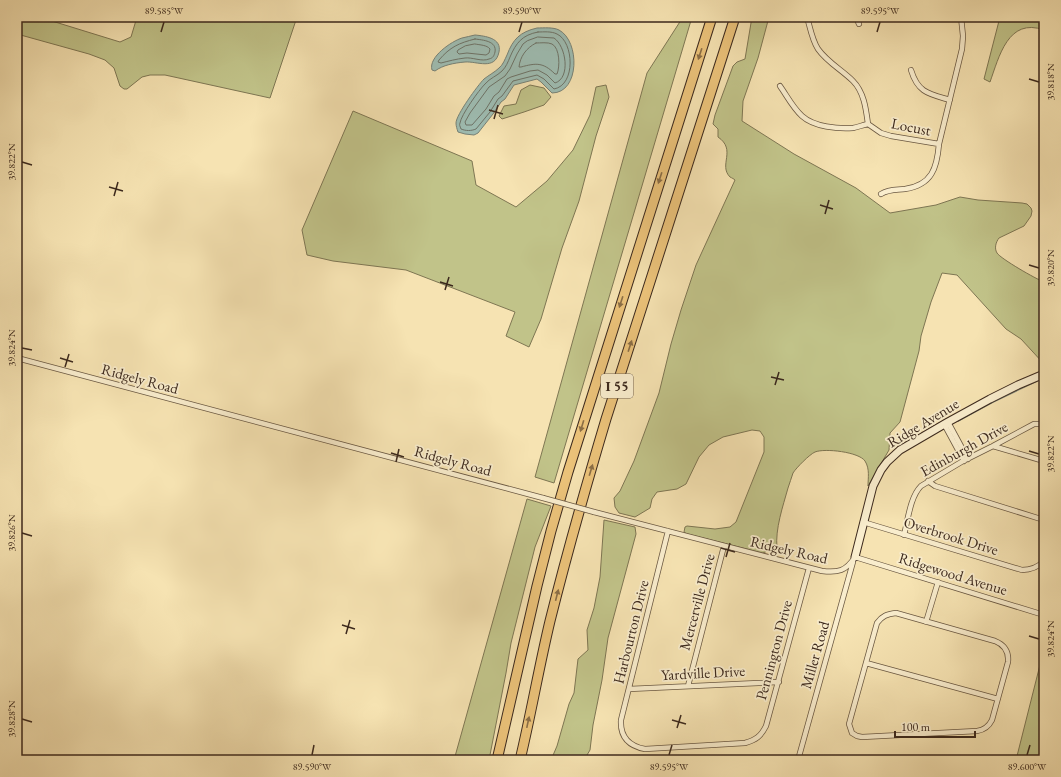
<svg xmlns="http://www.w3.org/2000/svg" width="1061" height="777" font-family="'EB Garamond',serif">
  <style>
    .green { fill: #c1c389; stroke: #7e7653 }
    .water { fill: #9ebdb3; stroke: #778277 }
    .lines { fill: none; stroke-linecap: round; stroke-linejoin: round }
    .shore { stroke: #6d7368; stroke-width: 1 }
    .stream { stroke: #778277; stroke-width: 1.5 }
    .street-casing { stroke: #6a5842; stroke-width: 6 }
    .secondary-casing { stroke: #3c291d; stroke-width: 9 }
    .highway-casing { stroke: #3c291d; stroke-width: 11 }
    .street { stroke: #f9edcd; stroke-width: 4.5 }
    .secondary { stroke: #f9edcd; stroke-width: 7 }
    .highway { stroke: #ebc279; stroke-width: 9 }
    .street-bridge-casing { stroke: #6a5842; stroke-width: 6; stroke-linecap: butt }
    .street-bridge { stroke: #f9edcd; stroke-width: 4.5 }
    .oneway { fill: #8b6e46 }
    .ticks { fill: none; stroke: #3c291d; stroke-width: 1.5 }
    .labels { text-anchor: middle; stroke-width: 3.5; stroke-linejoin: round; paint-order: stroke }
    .shield { fill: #f9edcd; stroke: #756452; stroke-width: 1 }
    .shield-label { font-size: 14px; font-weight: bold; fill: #3c291d }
    .street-label { font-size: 15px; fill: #3c291d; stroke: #f9edcd }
    .neatline { fill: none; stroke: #3c291d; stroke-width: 1.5 }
    .ticks-label { font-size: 10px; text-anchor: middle; fill: #3c291d }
  </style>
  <rect width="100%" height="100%" fill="#f6e3b2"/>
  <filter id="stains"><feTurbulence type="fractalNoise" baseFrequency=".005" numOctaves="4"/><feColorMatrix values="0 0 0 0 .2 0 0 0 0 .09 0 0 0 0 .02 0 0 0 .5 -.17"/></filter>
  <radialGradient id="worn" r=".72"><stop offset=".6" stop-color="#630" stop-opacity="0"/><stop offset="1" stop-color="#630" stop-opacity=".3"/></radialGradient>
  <path class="green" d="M17 17H39L120 42 131 37 137 17H293L296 20 270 98 165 75H150L142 77 127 89H124L120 86 114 68 105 60 89 54 17 34Z
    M683 17H692L554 483 535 477 647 73Z
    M752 17H769L758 58 743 101 742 121 794 154 856 188 890 213 936 205 960 197 978 200 1022 203 1027 204 1031 208 1032 211 1031 216 1024 226 999 238C996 242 994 248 997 253 1001 259 1036 279 1044 282V364L1021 339 1006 329 957 275 942 273 931 302 921 336 919 351 900 422 890 433 889 450 868 486C868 478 870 469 865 461 859 452 825 448 815 452 810 454 796 468 793 473 791 478 790 483 788 488 783 506 775 529 777 548L770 550 763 553 687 534 684 532 685 527 687 526 715 529 730 527 736 522 764 452V437L760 431 752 430 723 437 709 445 699 457 686 484 677 489 657 492 652 499 650 508 635 517 619 513 615 507 614 498 620 491 634 461 659 393 671 344 681 310 696 265 735 180C734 179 732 178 730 177 718 165 737 150 718 137V129L713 124 715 115 733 66 737 62 745 59Z
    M1000 17H1041L1044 18V30C1008 17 999 57 990 82L984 79Z
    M530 85 544 88 551 97 544 105 524 112 502 119 499 116 504 106 516 104 521 90Z
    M606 85 609 97 596 136 579 201 562 248 541 319 529 347 506 336 515 312 406 270 333 261 307 255 302 230 353 111 472 161 476 185 516 207 547 181 573 150 590 115 596 87Z
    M527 499 551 506 535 547 511 643 506 673 489 760H454Z
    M604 520 635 527 636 534 608 638 602 680 593 725 590 750 584 760H551L557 746 569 704 574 693 578 659 588 650 587 630 594 608 600 577Z
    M1044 649V670L1041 680H1044V760H1016Z"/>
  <path class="water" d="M537 28C544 28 553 27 559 30 580 41 580 93 552 93L541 82 537 79 514 85 505 99 501 102 493 114 478 133 474 135 465 134 458 132C457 129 456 126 456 123 456 115 478 85 484 79 489 75 495 72 499 68 503 65 505 59 507 55 513 39 520 32 537 28Z
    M475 35C485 36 502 38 499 52 495 71 477 61 465 62 454 63 443 65 435 71L432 70C428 57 452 41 462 38 466 37 471 36 475 35Z"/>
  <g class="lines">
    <path class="shore" d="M538 32C544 32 551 31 557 34 574 42 576 85 554 89L544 79 537 75 513 81 502 96 498 99 490 112 476 129C471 131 466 131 461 129 460 126 459 125 460 123 461 115 479 90 485 84 490 78 497 76 502 71 506 67 508 62 510 57 516 43 522 35 538 32Z
      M538 37 554 38C566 46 571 78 555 83L547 75 538 70 530 71 511 77 507 79 499 92 494 96 486 109 472 125H466L465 122 470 113 489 87 505 76 510 69 517 54 523 44 527 41Z
      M475 39C483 40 497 41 495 52 494 56 493 58 489 59 482 62 472 57 465 58 456 59 449 61 441 63L438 62 439 60C450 47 459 43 475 39Z
      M536 43C540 43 548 42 552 44 560 48 560 67 557 74H555C543 62 536 63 521 67H519C520 57 526 48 536 43Z
      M475 44C480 45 487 45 490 49L489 53 486 55 467 53 459 54 457 52 458 50 465 46Z"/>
    <path class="stream" d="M958 421 993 402 1037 381"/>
    <defs>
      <path id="street" d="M807 17C810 27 812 40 818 49 827 62 842 70 853 81 864 92 866 109 868 124
        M856 17 859 24
        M911 70C918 93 929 94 950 100
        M780 86C787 96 793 108 802 116 814 127 838 129 853 128 858 127 863 125 868 124L881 133 891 136 939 144
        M881 194C889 189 896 190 905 189 932 185 937 168 939 144L962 49 963 36 961 17
        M17 358 543 498
        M948 422 968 459
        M944 424 964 461
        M993 446 1044 461
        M928 481 935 486 1044 520
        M594 512 822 571C838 573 846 571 855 557
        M863 522 1022 570C1031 570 1038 567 1044 561
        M668 531 621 720C620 737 629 746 645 749L745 743C756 740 761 736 766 726L809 568
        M904 535C908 520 910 497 921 486L963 461 993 446 1034 424H1044
        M855 557 1044 615
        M896 613 995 641C1005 645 1009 652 1008 662L992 720C989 726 984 730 977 731L862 737 857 736 852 733 849 724 877 623C882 616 887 614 896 613Z
        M926 622 938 582
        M866 663 998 699
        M688 686 724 546
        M629 689 779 682
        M798 760 853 562"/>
      <path id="secondary" d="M855 557 873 486 881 470 887 462 900 450 948 422 990 399 1018 385 1044 374"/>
      <path id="highway" d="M497 760 537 586 551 531 568 472 712 17
        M520 760C531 714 539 667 550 621 567 553 586 486 606 419L735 17"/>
    </defs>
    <use href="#street" class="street-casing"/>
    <use href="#secondary" class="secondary-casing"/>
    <use href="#highway" class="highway-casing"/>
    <use href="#street" class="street"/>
    <use href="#secondary" class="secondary"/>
    <use href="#highway" class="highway"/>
    <defs>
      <path id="street-bridge" d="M543 498 594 512"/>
    </defs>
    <use href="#street-bridge" class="street-bridge-casing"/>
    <use href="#street-bridge" class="street-bridge"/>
  </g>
  <defs><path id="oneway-solid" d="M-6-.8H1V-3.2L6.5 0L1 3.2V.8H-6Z"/></defs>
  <g class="oneway">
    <use href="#oneway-solid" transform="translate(700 54) rotate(108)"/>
    <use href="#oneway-solid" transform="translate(660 178) rotate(108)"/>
    <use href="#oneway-solid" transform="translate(621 302) rotate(108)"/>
    <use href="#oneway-solid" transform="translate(630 346) rotate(-72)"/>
    <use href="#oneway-solid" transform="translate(582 426) rotate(107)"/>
    <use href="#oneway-solid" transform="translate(591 470) rotate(-73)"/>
    <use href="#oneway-solid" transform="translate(557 595) rotate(-76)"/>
    <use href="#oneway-solid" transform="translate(528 722) rotate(-78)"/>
  </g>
  <path class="ticks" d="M161 32 164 22M519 32 522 22M877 32 880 22M1029 79 1039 82M489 110 503 114M494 119 498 105M22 162 32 165M109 187 123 191M114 196 118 182M820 205 833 209M825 214 829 200M1029 265 1039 268M440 282 453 286M445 290 449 277M22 348 32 350M60 358 73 362M65 367 69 354M771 377 784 380M775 385 779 372M1029 451 1039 454M391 453 404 457M396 462 399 449M22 533 32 536M721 548 735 552M726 557 730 543M342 625 355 629M346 634 350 620M1029 636 1039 639M22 719 32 722M672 720 686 724M677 728 681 715M312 755 314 745M669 755 672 745M1027 755 1030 745"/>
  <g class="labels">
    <rect class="shield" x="601" y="374" width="32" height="24" rx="3"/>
    <g class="shield-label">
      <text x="617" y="391">I 55</text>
    </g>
    <g class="street-label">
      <text transform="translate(911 127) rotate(11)" y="5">Locust</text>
      <text transform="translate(140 379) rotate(15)" y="5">Ridgely Road</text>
      <text transform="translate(923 423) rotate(-31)" y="5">Ridge Avenue</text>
      <text transform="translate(964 449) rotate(-29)" y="5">Edinburgh Drive</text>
      <text transform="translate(453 461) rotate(15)" y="5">Ridgely Road</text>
      <text transform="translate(951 536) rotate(17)" y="5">Overbrook Drive</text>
      <text transform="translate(789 550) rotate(13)" y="5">Ridgely Road</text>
      <text transform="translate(953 574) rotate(17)" y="5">Ridgewood Avenue</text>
      <text transform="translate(697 602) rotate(-75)" y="5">Mercerville Drive</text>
      <text transform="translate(631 632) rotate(-76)" y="5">Harbourton Drive</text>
      <text transform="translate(774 650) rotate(-75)" y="5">Pennington Drive</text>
      <text transform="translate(815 655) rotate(-74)" y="5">Miller Road</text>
      <text transform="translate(703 673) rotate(-3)" y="5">Yardville Drive</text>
    </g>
  </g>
  <rect width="1061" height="777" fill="none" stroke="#f6e3b2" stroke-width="44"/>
  <path d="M895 731v6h80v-6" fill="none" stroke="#3c291d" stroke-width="2"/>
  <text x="901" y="731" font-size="12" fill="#3c291d" stroke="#f9edcd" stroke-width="3" paint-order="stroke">100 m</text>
  <rect x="22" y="22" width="1017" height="733" class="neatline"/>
  <g class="ticks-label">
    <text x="164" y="14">89.585°W</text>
    <text x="522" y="14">89.590°W</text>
    <text x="880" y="14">89.595°W</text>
    <text transform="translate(1050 82) rotate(-90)" y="4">39.818°N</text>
    <text transform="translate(11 162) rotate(-90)" y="4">39.822°N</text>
    <text transform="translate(1050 268) rotate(-90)" y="4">39.820°N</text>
    <text transform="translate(11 348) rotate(-90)" y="4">39.824°N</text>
    <text transform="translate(1050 454) rotate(-90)" y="4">39.822°N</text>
    <text transform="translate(11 533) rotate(-90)" y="4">39.826°N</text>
    <text transform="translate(1050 639) rotate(-90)" y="4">39.824°N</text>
    <text transform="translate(11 719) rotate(-90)" y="4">39.828°N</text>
    <text x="312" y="770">89.590°W</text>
    <text x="669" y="770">89.595°W</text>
    <text x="1027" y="770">89.600°W</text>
  </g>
  <rect width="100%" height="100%" filter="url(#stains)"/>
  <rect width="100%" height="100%" fill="url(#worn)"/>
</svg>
